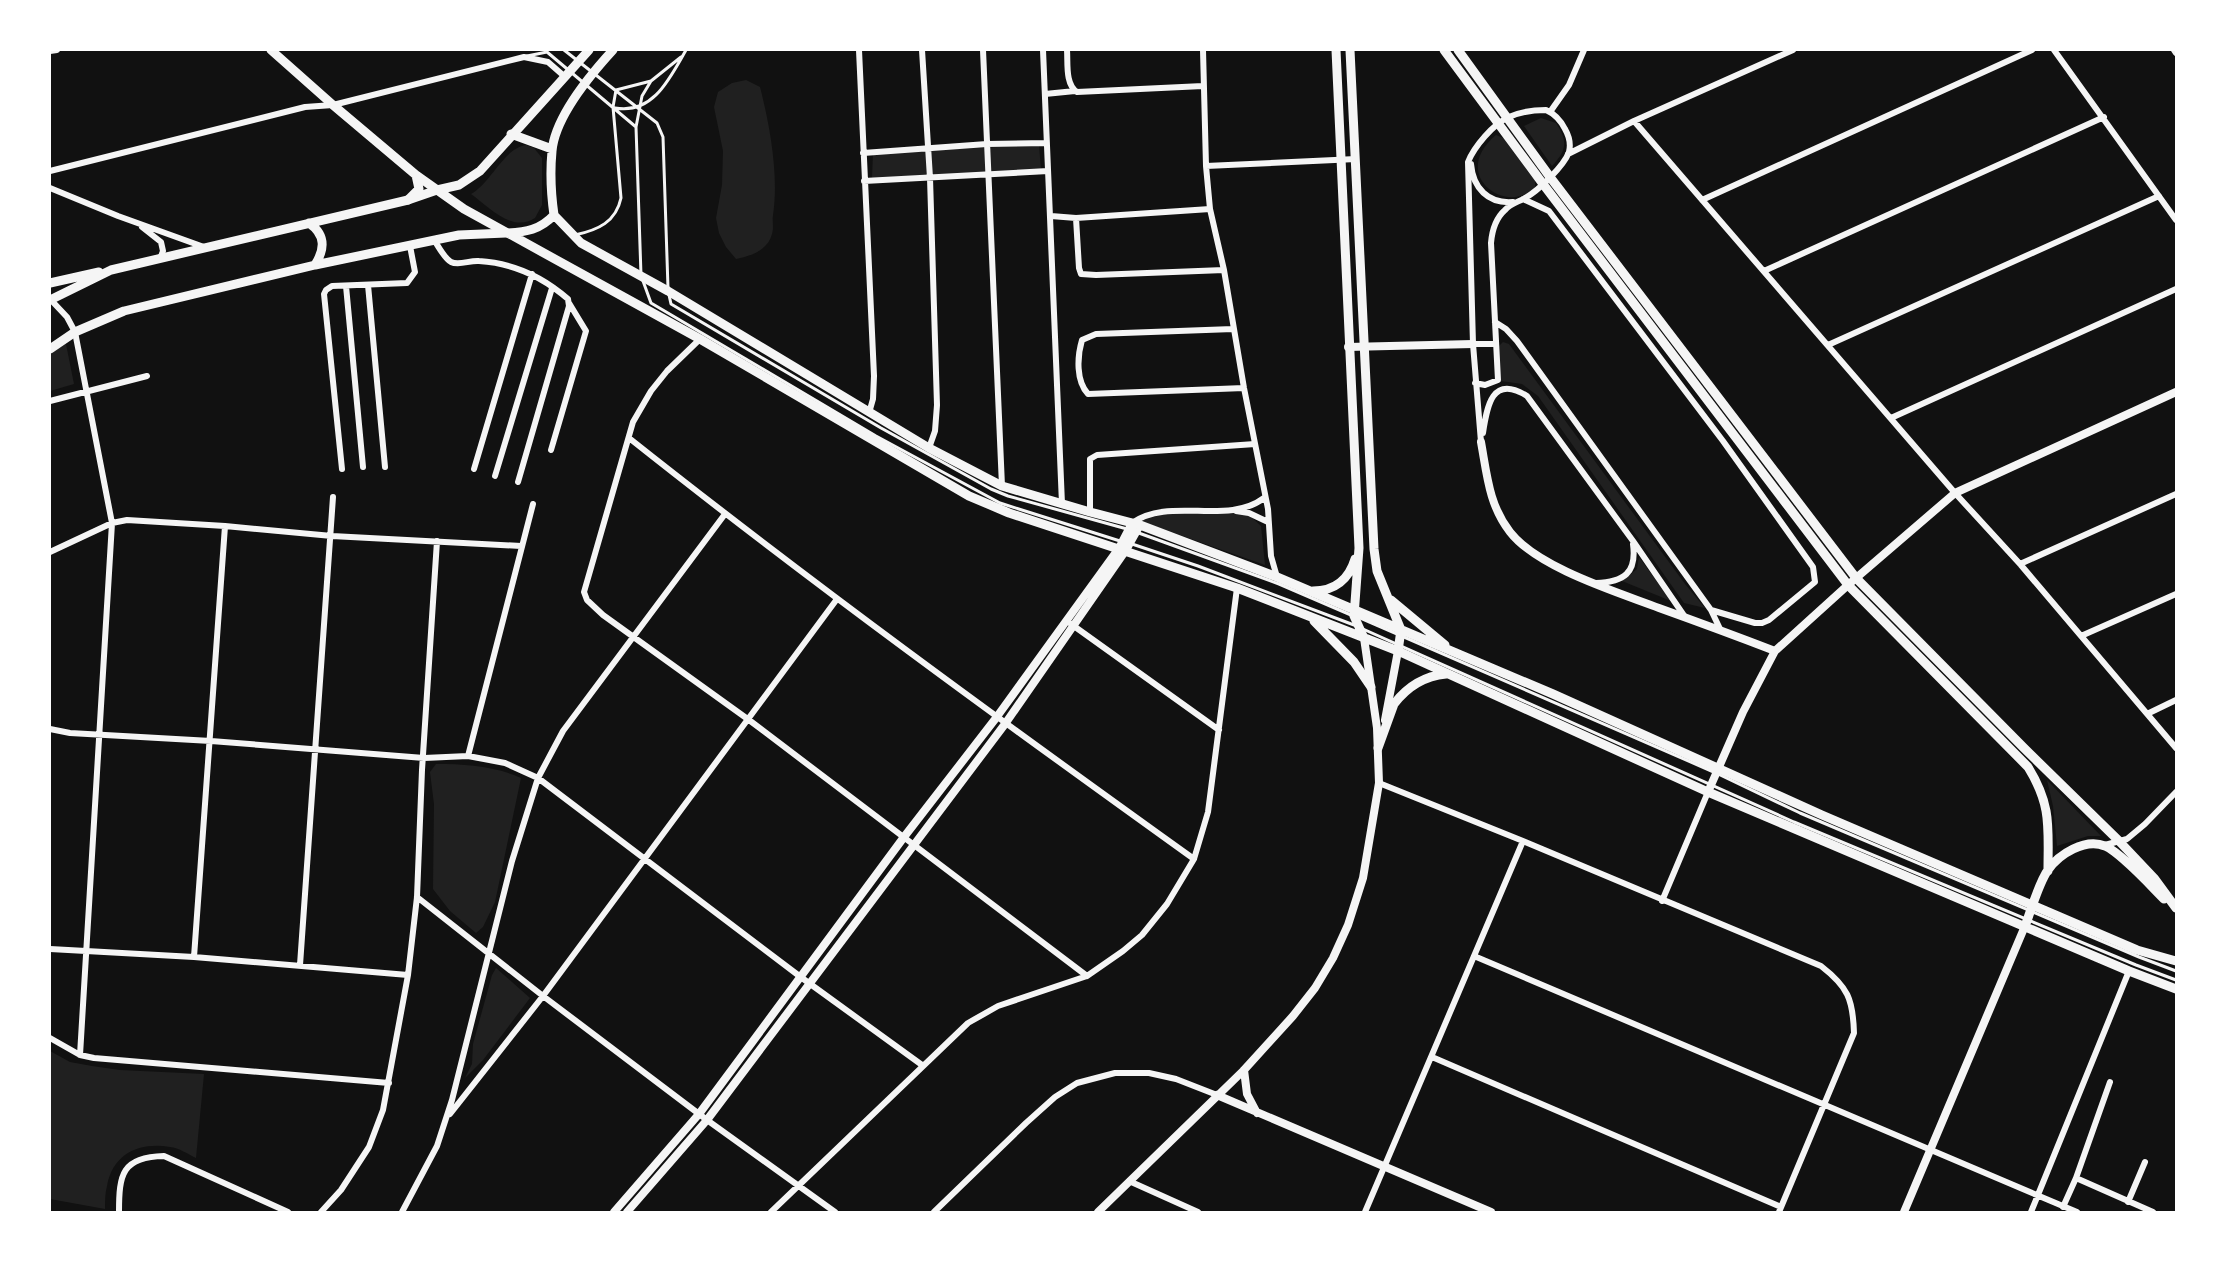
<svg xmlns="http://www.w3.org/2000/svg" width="2226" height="1262" font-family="Jost,sans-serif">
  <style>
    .green { fill: #202020 }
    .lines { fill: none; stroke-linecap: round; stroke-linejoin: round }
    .service { stroke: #f5f5f5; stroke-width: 3 }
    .minor { stroke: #f5f5f5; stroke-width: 6 }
    .tertiary { stroke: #f5f5f5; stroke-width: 8 }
    .secondary { stroke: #f5f5f5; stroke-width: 9 }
    .primary { stroke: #f5f5f5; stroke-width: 9 }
  </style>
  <rect width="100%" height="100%" fill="#111"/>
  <path class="green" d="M746 80 760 87C770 126 779 176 773 215 772 221 774 228 772 234 768 250 751 256 736 259L726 247 719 233 716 218 722 185 723 151 714 107 718 92 732 83Z
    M1541 118 1556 123C1568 141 1567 150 1552 166L1524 126Z
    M1496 135 1506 139 1535 179V187C1507 217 1448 175 1496 135Z
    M526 145 534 148 542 158V205L535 218C512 233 489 207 471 194 491 183 504 148 526 145Z
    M1039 145 1041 170 872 178 873 153Z
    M1503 342 1509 344 1685 584 1705 608 1684 603 1538 396 1522 384 1501 381 1499 376V346Z
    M66 344 74 384 50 391V353Z
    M1233 512 1250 516 1261 526 1265 565 1140 521 1167 513Z
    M1639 557 1671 601 1622 581 1637 569Z
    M436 764C465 764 495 766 521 778L495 902 483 927 476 933 450 911 433 889 434 804 430 772Z
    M2047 780 2101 836H2088L2057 846 2053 806Z
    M496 968 530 998 483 1060 465 1078 472 1064 473 1044 492 975Z
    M50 1051 70 1062 92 1066 120 1070 204 1074 196 1158C188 1154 179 1148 170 1147 140 1142 113 1153 107 1186 105 1193 105 1201 105 1209L50 1199Z"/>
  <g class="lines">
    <path class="service" d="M564 50 657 123 663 137 668 288
      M527 56 547 52 636 127
      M615 108C653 115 670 78 686 50
      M575 235C598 230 616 222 621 198L613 107 616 90 651 81 681 57
      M641 275 636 127 642 96 651 81
      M643 281 651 303 876 436 1000 503 1120 541
      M669 295 671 304 881 428 991 489 1008 496 1127 529
      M1136 532 1279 584 1351 615
      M1132 544 1198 566 1354 625
      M1358 617 1716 773 1800 813 2139 957 2176 971
      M1363 629 1794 822 2136 965 2176 980"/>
    <path class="minor" d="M859 50 874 376 873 399 869 413
      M922 50 930 178 937 405 935 431 929 448
      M983 50 1002 486
      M1043 50 1062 504
      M1067 50C1068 63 1065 84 1077 92L1203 86
      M1203 50 1206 166 1210 209 1224 270 1244 388 1268 509 1271 556 1277 577
      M2054 50 2176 220
      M2174 50 2176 53
      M50 51 57 50
      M1045 94 1075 91
      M1550 112 1569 85 1584 50
      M1634 121 1955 493 2020 564 2176 748
      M863 153 987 144 1047 143
      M1568 154 1634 121 1793 50
      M1471 164C1473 188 1488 204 1513 202
      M1206 166 1356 159
      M50 171 305 107 333 105 524 57 548 62 564 76
      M864 181 1048 171
      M50 188 118 216 204 247
      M1523 199 1549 211 1723 441 1813 567 1815 582 1769 620 1762 623H1755L1711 610
      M1702 200 2032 50
      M1051 216 1076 218 1210 209
      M1076 218 1079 268 1081 274 1096 275 1224 270
      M142 227 161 242 163 251 160 259
      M434 240C439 247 444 258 451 262 459 266 470 260 479 261 512 263 543 277 568 299L569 306 518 482
      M1764 271 2104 117
      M368 285 385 467
      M346 286 363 467
      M51 300 67 317 75 332 112 523 80 1055
      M1495 322 1506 329 1517 341 1711 610 1721 631
      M1233 329 1096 334 1082 340C1077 357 1076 381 1088 394L1244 388
      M700 339 667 371 651 391 633 422 584 592 587 600 603 615 749 720 1087 976
      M1473 344H1495
      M1828 345 2159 196
      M1475 383 1485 385 1498 380 1491 243C1492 231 1496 218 1505 210 1510 204 1518 202 1525 198 1538 191 1564 166 1569 152 1571 144 1569 136 1565 129 1561 121 1555 114 1546 110 1534 110 1520 112 1509 117 1493 124 1474 147 1468 162L1473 344 1481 442
      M50 401 147 376
      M1891 418 2176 289
      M1483 433C1487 406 1492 374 1527 396L1633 541 1685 617
      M629 438C813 584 1003 722 1194 859
      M551 450 586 331 569 303
      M342 469 324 294 326 290 332 286 407 283 415 272 410 246
      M474 469 532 274
      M495 476 552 288
      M1236 511 1249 513 1268 522
      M1090 512V459L1097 455 1255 444
      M1132 523C1170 496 1227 526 1264 498
      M50 552 112 523 127 520 225 526 332 536 521 546
      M2020 564 2176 494
      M1596 583C1624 582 1637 573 1633 544
      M1071 624 1219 730
      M2081 636 2176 594
      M2147 714 2176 700
      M50 729 70 733 211 741 424 758 468 756 505 763 538 778 802 978 922 1065
      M468 756 533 504
      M1379 783 1523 841 1821 966C1848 987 1853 999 1854 1033L1779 1212
      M2105 845 2127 839 2145 824 2176 792
      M417 897 543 996 707 1120 835 1212
      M1662 901 1708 792
      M50 949 194 957 408 975
      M1474 956 2077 1212
      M194 957 225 526
      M300 965 333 497
      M50 1038 80 1055 94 1058 389 1083
      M1432 1057 1781 1207
      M450 1114 543 996 837 599
      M2076 1178 2153 1212
      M1129 1181 1198 1212
      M2128 1202 2145 1162
      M2063 1207 2076 1178 2110 1082
      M119 1212C119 1174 122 1157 164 1156L288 1212
      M321 1212 341 1190 369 1147 383 1110 408 975 417 897 422 770 437 541
      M402 1212 437 1146 452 1100 512 861 538 778 563 731 725 514
      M771 1212 968 1023 998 1006 1087 976 1123 951 1142 935 1167 904 1194 859 1208 812 1237 588
      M934 1212 1026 1123 1055 1097 1077 1083 1115 1073H1149L1176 1079 1217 1095
      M1365 1212 1523 841
      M2031 1212 2129 971"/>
    <path class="tertiary" d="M1348 347 1473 344
      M1481 442C1487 475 1489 505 1510 532 1538 568 1617 592 1659 608 1698 622 1736 636 1775 651
      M1385 720 1398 651
      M1708 792 1743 712 1775 651 1848 585 1955 493 2176 392
      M1244 1070 1247 1094 1257 1113
      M1217 1095 1491 1212
      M614 1212 699 1114 904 837 996 718 1119 548 1132 523
      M627 1212 707 1120 1005 724 1126 550 1140 525
      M1098 1212 1244 1070 1293 1016 1315 988 1333 958 1348 925 1363 878 1379 783 1377 728 1364 638
      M1904 1212 2025 926"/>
    <path class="secondary" d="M309 223C326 235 325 249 315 265
      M50 283 99 272
      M50 300 111 270 408 200 437 190
      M50 349 75 332 124 311 315 265 459 235 506 233"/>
    <path class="primary" d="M271 50 333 105 416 175 464 209 700 339 969 496 1009 513 1237 588 1398 651 1708 792 2129 971 2176 989
      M1336 50 1359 548 1354 616 1364 638
      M1350 50 1374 549 1377 571 1401 630 1398 651
      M1444 50 1543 184 1848 585 2028 767C2052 806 2048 827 2048 871
      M1458 50 1550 177 1856 578 2024 748 2119 841 2154 878 2176 908
      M511 134 552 149
      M437 190 459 185 480 171 589 50
      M408 200 419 189 416 175
      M554 215 581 243 668 291 929 448 1002 486 1090 512 1140 525 1277 577 1553 694 1822 815 2137 950 2176 961
      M554 215C551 194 550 172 552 151 555 117 591 74 613 50
      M507 233C526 232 540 230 554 215
      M1313 591C1335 591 1349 579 1355 559
      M1391 600 1445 645
      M1314 621 1354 662 1371 687
      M1378 748 1394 704C1407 687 1424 676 1446 674
      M2025 926C2031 911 2039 882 2048 870 2059 854 2085 838 2105 846 2121 853 2150 885 2164 899"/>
  </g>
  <rect width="2226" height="1262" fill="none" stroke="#ffffff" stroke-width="102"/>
</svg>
